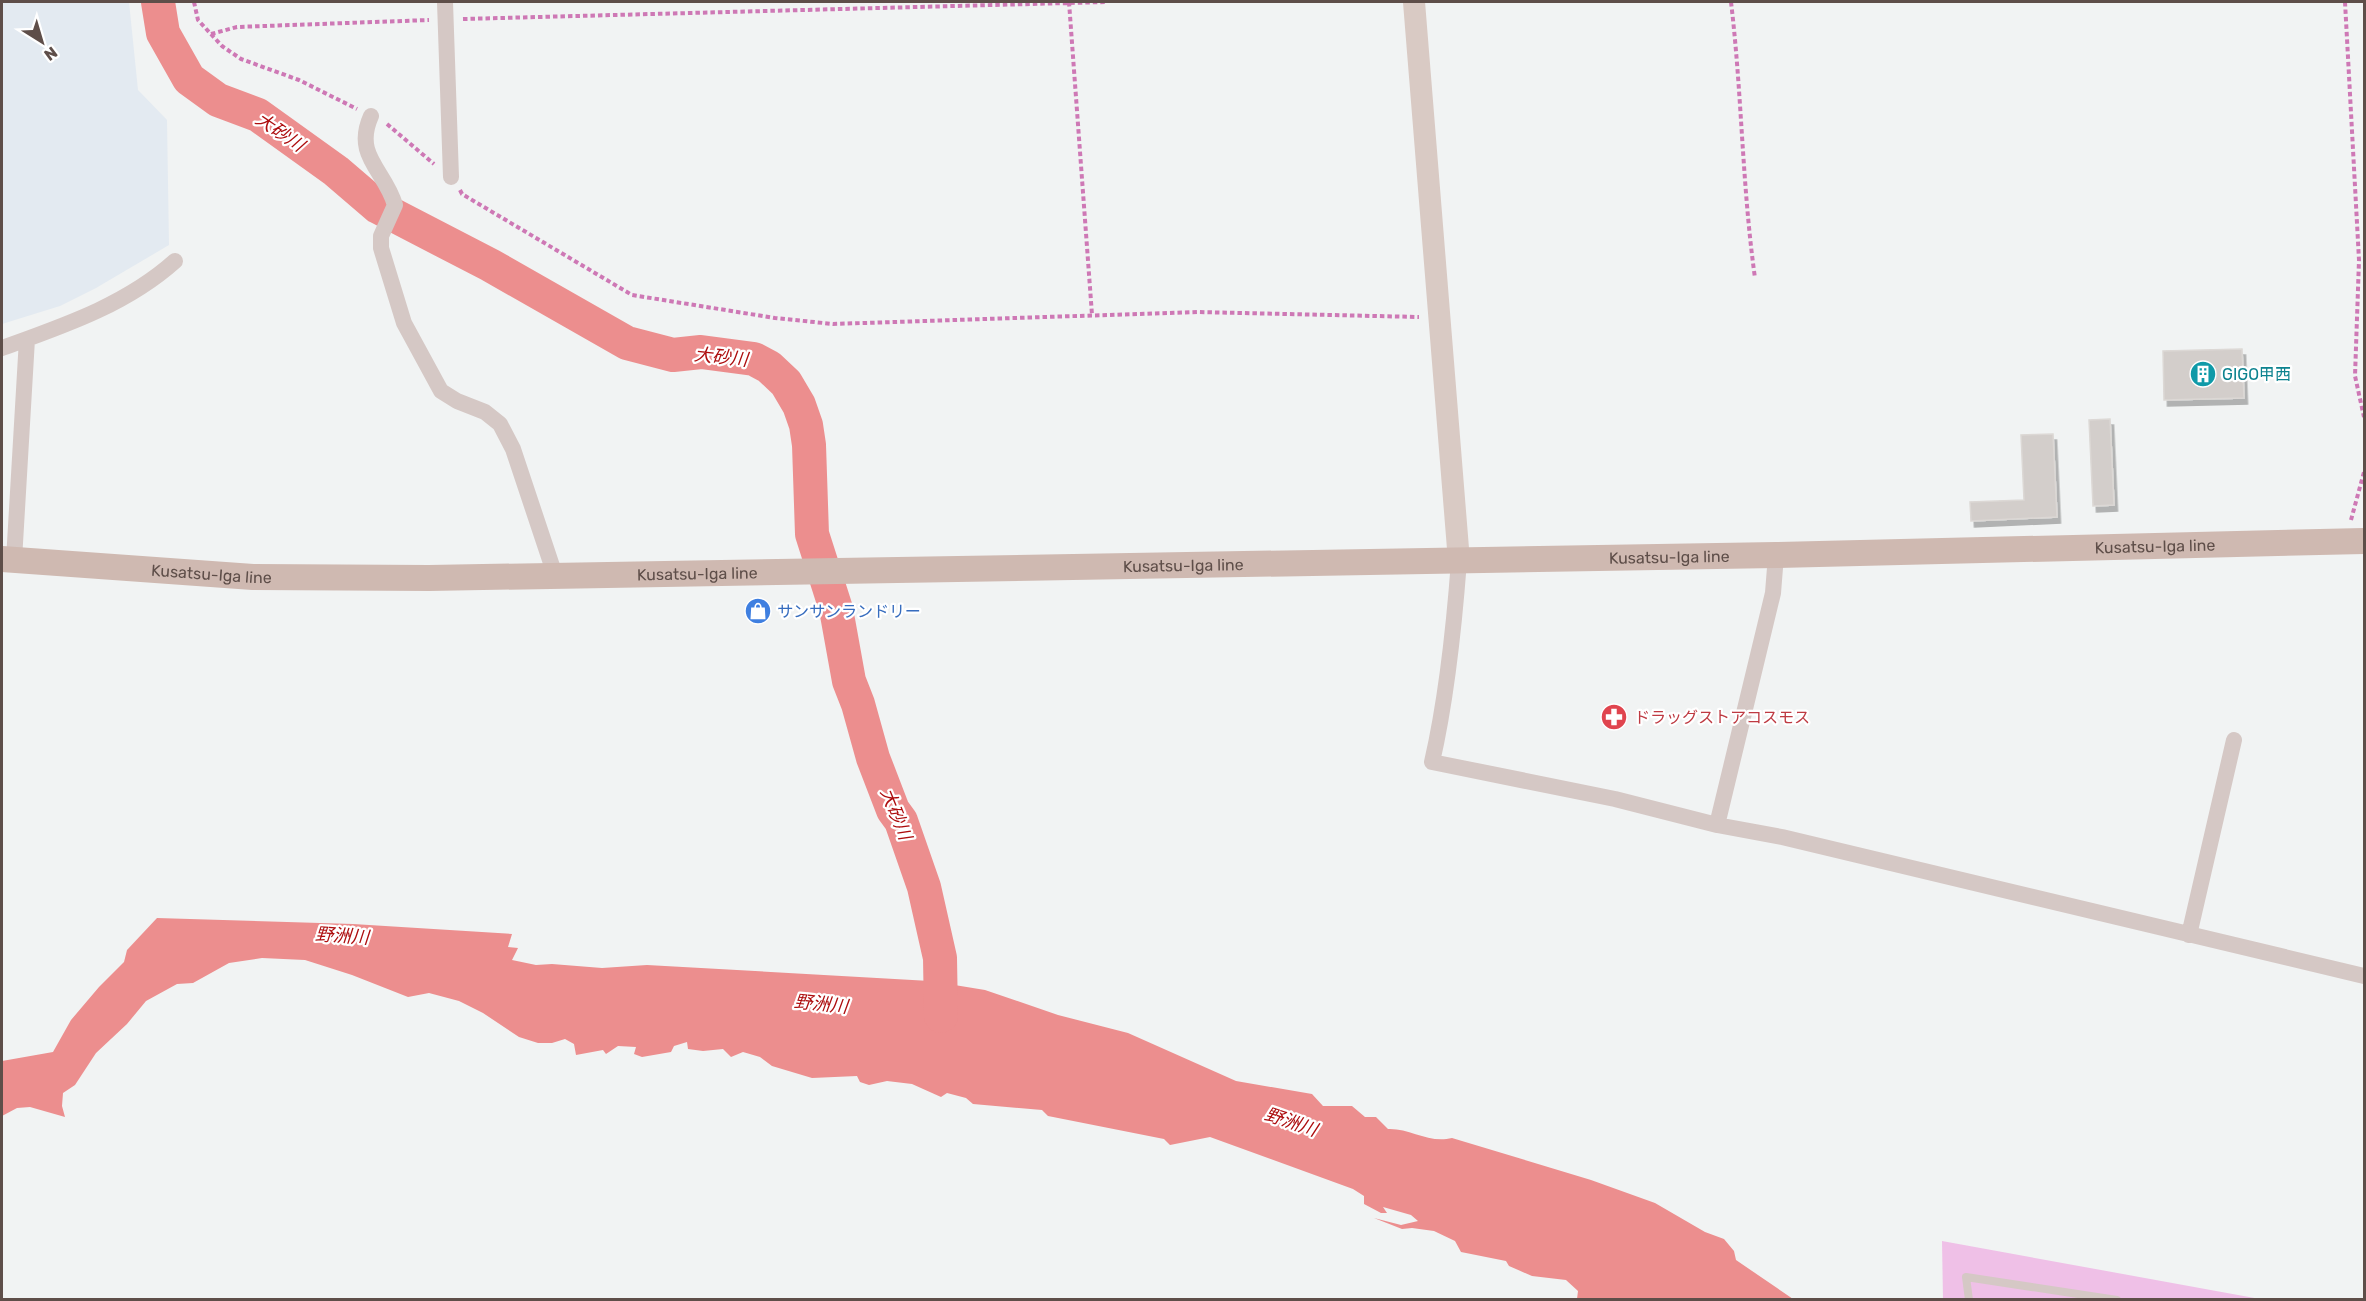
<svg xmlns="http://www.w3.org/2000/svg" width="2366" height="1301" font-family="Rubik,'Noto Sans JP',sans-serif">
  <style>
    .commercial { fill: #e3eaf1 }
    .green { fill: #efc0e7 }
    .water { fill: #ec8e8e }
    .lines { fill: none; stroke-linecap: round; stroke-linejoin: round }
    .river { stroke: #ec8e8e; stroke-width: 34 }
    .building { fill: #d3cecb; stroke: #dcd8d5; stroke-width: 1.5; filter: url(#shadow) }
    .path { stroke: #ce78b5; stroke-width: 4; stroke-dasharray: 4.5 3; stroke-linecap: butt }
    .lane { stroke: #d5c8c5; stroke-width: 8 }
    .street { stroke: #d5c8c5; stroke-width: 16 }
    .secondary { stroke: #d9cac4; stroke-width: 22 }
    .primary { stroke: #cfb9b1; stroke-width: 26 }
    .labels { text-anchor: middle; stroke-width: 4.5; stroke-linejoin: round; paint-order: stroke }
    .culture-label { font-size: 16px; fill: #0d838f; stroke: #fff; text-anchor: start }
    .street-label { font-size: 16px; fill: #5e4e49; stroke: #fff }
    .shop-label { font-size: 16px; fill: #366cbe; stroke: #fff; text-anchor: start }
    .health-label { font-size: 16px; fill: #be3a42; stroke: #fff; text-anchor: start }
    .water-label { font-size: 18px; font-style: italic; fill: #ad0d0e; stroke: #fff }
  </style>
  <defs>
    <filter id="shadow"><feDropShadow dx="3.5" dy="6" stdDeviation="0" flood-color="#0004"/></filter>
  </defs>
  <rect width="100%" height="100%" fill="#f1f3f3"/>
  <path class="commercial" d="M2 2H129L138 90 167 120 169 245 96 288 60 306 2 324Z"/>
  <path class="green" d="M1942 1241 2260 1299H1943Z"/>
  <path class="water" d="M157 918 353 924 512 934 508 947 518 948 512 960 536 965 552 964 602 968 647 965 930 981 985 990 1058 1015 1128 1033 1236 1081 1312 1094 1323 1106H1352L1365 1117H1376L1388 1129C1410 1128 1429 1144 1452 1138L1591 1180 1655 1203 1705 1232 1724 1239 1734 1251 1736 1260 1793 1299H1577L1578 1291 1566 1280 1532 1276 1509 1266 1506 1261 1461 1252 1455 1241 1434 1231 1412 1228 1402 1229 1374 1218 1401 1225 1418 1221 1411 1215 1383 1207 1387 1213H1381L1364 1204V1196L1353 1189 1210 1137 1170 1145 1164 1139 1048 1116 1042 1110 973 1104 966 1098 947 1093 941 1097 912 1084 887 1081 869 1085 860 1082 857 1076 812 1078 772 1066 760 1057 743 1052 731 1057 723 1049 703 1051 688 1049 687 1042 674 1046 671 1052 642 1057 634 1054 636 1047 618 1046 606 1054 603 1050 576 1055 574 1044 565 1039 552 1043H538L519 1037 483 1013 459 1001 429 993 408 997 352 975 305 960 262 958 229 963 193 983 177 984 146 1001 127 1024 96 1053 75 1085 63 1093 62 1106 65 1117 30 1107 17 1108 2 1116V1061L53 1052 71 1020 99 987 124 962 127 950Z"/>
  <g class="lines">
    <path class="river" d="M158 2 163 33 189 79 218 100 258 115 336 171 378 207 490 265 627 343 673 355 701 352 754 359 769 367 786 383 799 405 806 425 809 445 812 534 836 609 849 681 858 704 873 758 893 810 901 821 924 887 940 958 941 1016"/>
  </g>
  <path class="building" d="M2242 349 2244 398 2164 400 2163 351Z
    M2110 419 2114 505 2093 506 2089 420Z
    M2053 434 2057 517 1971 521 1970 502 2024 500 2021 435Z"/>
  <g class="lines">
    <path class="path" d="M194 2 198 20 222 46 241 59 299 80 357 109
      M1069 2 1092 315
      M1731 2C1742 93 1742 186 1755 278
      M2345 2 2359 260 2355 376 2364 417
      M463 19 1106 2
      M211 34 237 27 429 20
      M387 124 434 164
      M460 190 462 194 632 295 775 318 833 324 1198 312 1419 317
      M2351 520 2364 472"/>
    <path class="lane" d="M1969 1300 1966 1277 2117 1300"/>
    <path class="street" d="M445 2 451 177
      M371 116C353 156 385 170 395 205L381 236V248L404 323 441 391 457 401 485 412 500 424 513 449 555 575
      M2 348C63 326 126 305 175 261
      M14 560 27 339
      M1459 561C1454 628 1447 697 1432 762L1615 799 1717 825 1782 837 2364 976
      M1717 825 1773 593 1776 555
      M2189 935 2234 740"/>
    <path class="secondary" d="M1414 2 1459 561"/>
    <path class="primary" id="s1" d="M2 559 253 577 429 578 1776 555 2364 541"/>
  </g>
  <defs>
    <symbol id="building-disc" viewBox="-11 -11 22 22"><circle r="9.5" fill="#0f9aa8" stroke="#fff"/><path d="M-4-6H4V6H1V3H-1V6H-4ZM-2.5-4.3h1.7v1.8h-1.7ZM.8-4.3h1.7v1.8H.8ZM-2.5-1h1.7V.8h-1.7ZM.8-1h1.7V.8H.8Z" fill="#fff"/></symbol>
    <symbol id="shop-disc" viewBox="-11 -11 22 22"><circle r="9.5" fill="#3f7fe0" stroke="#fff"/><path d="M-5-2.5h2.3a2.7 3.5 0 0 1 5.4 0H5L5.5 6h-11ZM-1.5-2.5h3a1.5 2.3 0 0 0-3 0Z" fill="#fff"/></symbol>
    <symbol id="pharmacy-disc" viewBox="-11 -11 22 22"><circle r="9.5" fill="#e0444e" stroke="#fff"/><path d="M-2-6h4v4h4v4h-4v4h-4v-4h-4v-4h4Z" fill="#fff"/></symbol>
  </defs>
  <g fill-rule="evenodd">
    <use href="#building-disc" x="2188" y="359" width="30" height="30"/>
    <use href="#shop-disc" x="743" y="596" width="30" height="30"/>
    <use href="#pharmacy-disc" x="1599" y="702" width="30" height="30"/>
  </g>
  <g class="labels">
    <g class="culture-label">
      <text x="2222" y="380">GIGO甲西</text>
    </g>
    <g class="street-label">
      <text dy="6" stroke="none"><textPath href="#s1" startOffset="2154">Kusatsu-Iga line</textPath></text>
      <text dy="6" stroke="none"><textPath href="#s1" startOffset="1668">Kusatsu-Iga line</textPath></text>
      <text dy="6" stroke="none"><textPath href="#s1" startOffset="1182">Kusatsu-Iga line</textPath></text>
      <text dy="6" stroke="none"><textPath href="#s1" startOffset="210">Kusatsu-Iga line</textPath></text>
      <text dy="6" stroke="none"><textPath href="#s1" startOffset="696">Kusatsu-Iga line</textPath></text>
    </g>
    <g class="shop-label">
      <text x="777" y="617">サンサンランドリー</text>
    </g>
    <g class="health-label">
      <text x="1634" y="723">ドラッグストアコスモス</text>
    </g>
    <g class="water-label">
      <text transform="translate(280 132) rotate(34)" y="6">大砂川</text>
      <text transform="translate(721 357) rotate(6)" y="6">大砂川</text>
      <text transform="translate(896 814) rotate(68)" y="6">大砂川</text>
      <text transform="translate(342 936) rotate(4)" y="6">野洲川</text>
      <text transform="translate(821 1004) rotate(6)" y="6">野洲川</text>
      <text transform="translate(1291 1122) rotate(19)" y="6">野洲川</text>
    </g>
  </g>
  <rect width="2366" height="1301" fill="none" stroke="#5e4e49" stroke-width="6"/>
  <g transform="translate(42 42) rotate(143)" stroke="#ffffff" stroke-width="4.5" paint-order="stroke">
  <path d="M0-4.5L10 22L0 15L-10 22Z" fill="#5e4e49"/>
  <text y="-9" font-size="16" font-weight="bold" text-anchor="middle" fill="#5e4e49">N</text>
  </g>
</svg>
